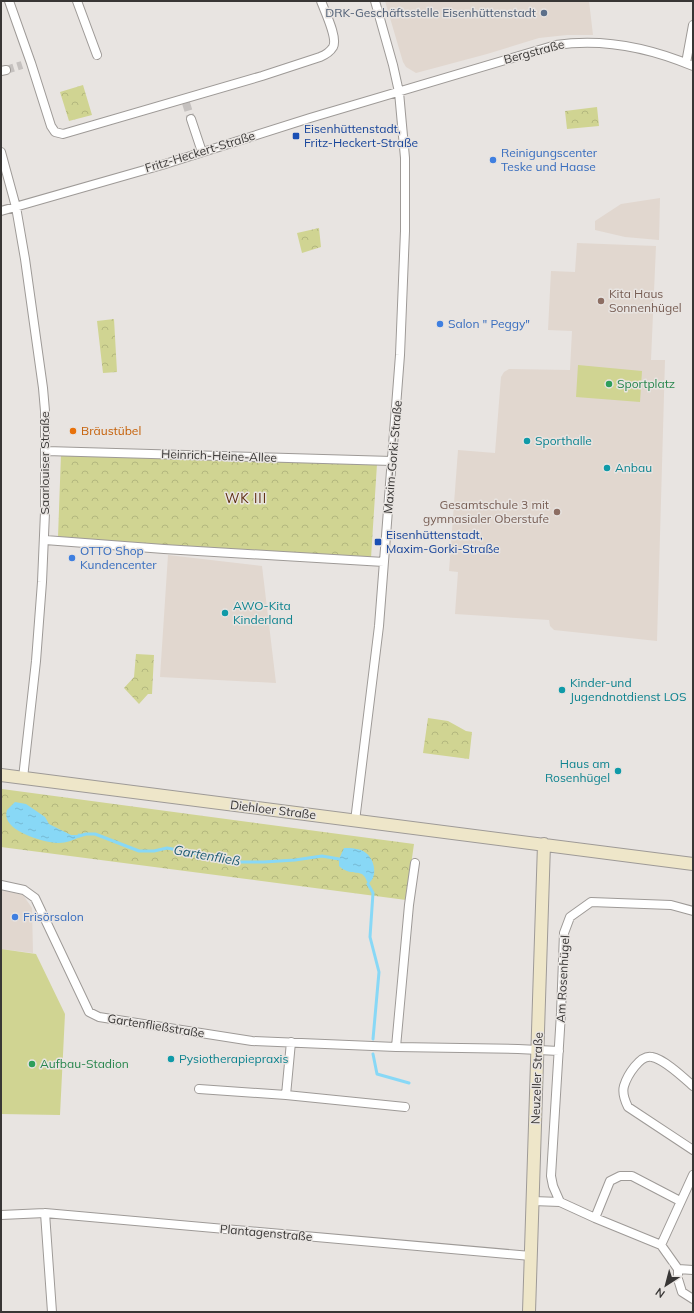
<svg xmlns="http://www.w3.org/2000/svg" width="694" height="1313" font-family="Mulish,sans-serif">
  <style>
    .built { fill: #e1d7cf }
    .park { fill: url(#park-crowns) }
    .pitch { fill: #d0d492 }
    .water { fill: url(#water-ripples) }
    .lines { fill: none; stroke-linecap: round; stroke-linejoin: round }
    .stream { stroke: #88d8f6; stroke-width: 3 }
    .street-tunnel { stroke: #c5c1bf; stroke-width: 8; stroke-dasharray: 8 4; stroke-linecap: butt }
    .street-casing { stroke: #9e9a97; stroke-width: 10 }
    .secondary-casing { stroke: #9e9a97; stroke-width: 14 }
    .street { stroke: #fff; stroke-width: 8 }
    .secondary { stroke: #eee6c9; stroke-width: 12 }
    .service-dot { fill: #5c6f8a; stroke: #e8e4e1; stroke-width: 1.5 }
    .transit-dot { fill: #1a4fb4; stroke: #e8e4e1; stroke-width: 1.5 }
    .shop-dot { fill: #3f7fe0; stroke: #e8e4e1; stroke-width: 1.5 }
    .education-dot { fill: #8d6e63; stroke: #e8e4e1; stroke-width: 1.5 }
    .leisure-dot { fill: #2e9e5b; stroke: #e8e4e1; stroke-width: 1.5 }
    .food-dot { fill: #e8710a; stroke: #e8e4e1; stroke-width: 1.5 }
    .culture-dot { fill: #0f9aa8; stroke: #e8e4e1; stroke-width: 1.5 }
    .labels { text-anchor: middle; stroke-width: 3; stroke-linejoin: round; paint-order: stroke }
    .service-label { font-size: 12px; fill: #4e5e75; stroke: #e8e4e1; text-anchor: end }
    .street-label { font-size: 12px; fill: #383635; stroke: #e8e4e1 }
    .transit-label { font-size: 12px; fill: #164399; stroke: #e8e4e1; text-anchor: start }
    .shop-label { font-size: 12px; fill: #366cbe; stroke: #e8e4e1; text-anchor: start }
    .education-label { font-size: 12px; fill: #785e54; stroke: #e8e4e1; text-anchor: start }
    .leisure-label { font-size: 12px; fill: #27864d; stroke: #e8e4e1; text-anchor: start }
    .food-label { font-size: 12px; fill: #c56008; stroke: #e8e4e1; text-anchor: start }
    .culture-label { font-size: 12px; fill: #0d838f; stroke: #e8e4e1; text-anchor: start }
    .neighbourhood-label { font-size: 13px; letter-spacing: 1px; fill: #5c2d10; stroke: #e8e4e1 }
    .water-label { font-size: 13px; font-style: italic; fill: #1d5d72; stroke: #e8e4e1 }
  </style>
  <defs>
    <pattern id="park-crowns" width="20" height="18" patternUnits="userSpaceOnUse"><rect width="20" height="18" fill="#d0d492"/><path d="M2 6a3 3 0 1 1 6 0M12 15a3 3 0 1 1 6 0" fill="none" stroke="#b3b77e"/></pattern>
    <pattern id="water-ripples" width="26" height="14" patternUnits="userSpaceOnUse"><rect width="26" height="14" fill="#88d8f6"/><path d="M2 4q2-2 4 0t4 0M15 11q2-2 4 0t4 0" fill="none" stroke="#76bad4"/></pattern>
  </defs>
  <rect width="100%" height="100%" fill="#e8e4e1"/>
  <path class="built" d="M385 1H589L593 35H567L539 38 487 54 416 73 406 67 403 62Z
    M660 198 659 240 625 237 595 230V221L621 204Z
    M577 243 656 246 651 360H665L657 641 554 630 550 626 549 620 455 614 458 572 449 571 458 450 495 453 501 377 504 372 509 369 570 370 572 331 548 330 551 271 575 272Z
    M168 555 262 566 276 683 160 677Z
    M1 890 23 895 32 908 33 953 1 949Z"/>
  <path class="park" d="M83 85 92 115 69 121 60 92Z
    M597 107 599 126 567 129 565 111Z
    M319 228 321 247 302 253 297 233Z
    M114 319 117 372 103 373 97 321Z
    M61 454 377 464 371 558 215 549 58 537Z
    M136 654 154 655 152 694H148L139 704 124 688 134 677Z
    M428 718 448 721 466 731 472 732 469 759 423 753Z
    M2 789 414 844 406 900 1 847V803Z"/>
  <path class="pitch" d="M578 365 642 371 640 402 576 397Z
    M1 949 36 954 65 1014 60 1115 1 1114Z"/>
  <path class="water" d="M15 802 26 804 45 817 49 824 71 835H79L80 837C73 840 66 843 59 843 45 843 12 833 7 819 6 816 6 813 7 810Z
    M344 848C351 848 360 848 366 853 375 860 378 877 368 884 363 869 359 875 347 871 344 870 341 868 339 866V859Z"/>
  <g class="lines">
    <path class="stream" d="M79 835V836L86 834H95L139 851H154L167 848 239 862H264L295 860 322 856 339 859
      M368 884 373 893 370 937 379 972 373 1039
      M373 1054 377 1074 409 1083"/>
    <path class="street-tunnel" d="M6 70 22 65
      M186 103 191 119"/>
    <defs>
      <path id="street" d="M9 1 31 63 51 126 55 132 63 134 262 76 320 57C325 55 330 52 333 47 338 38 325 12 321 1
        M77 1 97 55
        M686 63 693 25
        M1 71 6 70
        M191 119 202 152
        M1 152 16 207 25 259 43 388 45 411V512L42 582 36 661 23 778
        M1 211 162 165 310 118 556 45C602 38 650 48 693 66
        M46 451 392 461
        M45 540 164 549 384 562
        M355 821 379 626 400 355 405 231V158L399 92 393 65 375 1
        M1 885 24 890 35 898 89 1012 99 1017 252 1041 396 1047 518 1049 559 1051
        M396 1047 409 905 415 863
        M693 1086C684 1078 664 1059 652 1057 640 1054 627 1076 624 1086 622 1093 625 1101 628 1107L693 1150
        M199 1089 286 1095 291 1042
        M286 1095 405 1107
        M533 1201 560 1202 595 1218 661 1245 678 1269V1279L682 1292 693 1299
        M560 1202 553 1186 551 1176 561 1013 564 933 570 917 591 902 671 905 693 911
        M45 1213 52 1312
        M1 1215 45 1213 531 1256
        M595 1218 610 1181 620 1176H632L680 1201
        M661 1245 693 1175
        M678 1269 693 1270"/>
      <path id="secondary" d="M1 775 693 864
        M529 1312 544 844"/>
    </defs>
    <use href="#street" class="street-casing"/>
    <use href="#secondary" class="secondary-casing"/>
    <use href="#street" class="street"/>
    <use href="#secondary" class="secondary"/>
  </g>
  <circle class="service-dot" cx="544" cy="13" r="4"/>
  <g class="transit-dot">
    <rect x="292" y="132" width="8" height="8" rx="2"/>
    <rect x="374" y="538" width="8" height="8" rx="2"/>
  </g>
  <g class="shop-dot">
    <circle cx="493" cy="160" r="4"/>
    <circle cx="440" cy="324" r="4"/>
    <circle cx="72" cy="558" r="4"/>
    <circle cx="15" cy="917" r="4"/>
  </g>
  <g class="education-dot">
    <circle cx="601" cy="301" r="4"/>
    <circle cx="557" cy="512" r="4"/>
  </g>
  <g class="leisure-dot">
    <circle cx="609" cy="384" r="4"/>
    <circle cx="32" cy="1064" r="4"/>
  </g>
  <circle class="food-dot" cx="73" cy="431" r="4"/>
  <g class="culture-dot">
    <circle cx="527" cy="441" r="4"/>
    <circle cx="607" cy="468" r="4"/>
    <circle cx="225" cy="613" r="4"/>
    <circle cx="562" cy="690" r="4"/>
    <circle cx="618" cy="771" r="4"/>
    <circle cx="171" cy="1059" r="4"/>
  </g>
  <g class="labels">
    <g class="service-label">
      <text x="536" y="17">DRK-Geschäftsstelle Eisenhüttenstadt</text>
    </g>
    <g class="street-label">
      <text transform="translate(534 52) rotate(-15)" y="4">Bergstraße</text>
      <text transform="translate(200 152) rotate(-17)" y="4">Fritz-Heckert-Straße</text>
      <text transform="translate(219 456) rotate(2)" y="4">Heinrich-Heine-Allee</text>
      <text transform="translate(393 457) rotate(-85)" y="4">Maxim-Gorki-Straße</text>
      <text transform="translate(45 463) rotate(-90)" y="4">Saarlouiser Straße</text>
      <text transform="translate(273 810) rotate(7)" y="4">Diehloer Straße</text>
      <text transform="translate(563 979) rotate(-87)" y="4">Am Rosenhügel</text>
      <text transform="translate(156 1026) rotate(9)" y="4">Gartenfließstraße</text>
      <text transform="translate(537 1078) rotate(-88)" y="4">Neuzeller Straße</text>
      <text transform="translate(266 1233) rotate(5)" y="4">Plantagenstraße</text>
    </g>
    <g class="transit-label">
      <text x="304" y="133">Eisenhüttenstadt,<tspan x="304" dy="14">Fritz-Heckert-Straße</tspan></text>
      <text x="386" y="539">Eisenhüttenstadt,<tspan x="386" dy="14">Maxim-Gorki-Straße</tspan></text>
    </g>
    <g class="shop-label">
      <text x="501" y="157">Reinigungscenter<tspan x="501" dy="14">Teske und Haase</tspan></text>
      <text x="448" y="328">Salon " Peggy"</text>
      <text x="80" y="555">OTTO Shop<tspan x="80" dy="14">Kundencenter</tspan></text>
      <text x="23" y="921">Frisörsalon</text>
    </g>
    <g class="education-label">
      <text x="609" y="298">Kita Haus<tspan x="609" dy="14">Sonnenhügel</tspan></text>
      <text x="549" y="509" text-anchor="end">Gesamtschule 3 mit<tspan x="549" dy="14">gymnasialer Oberstufe</tspan></text>
    </g>
    <g class="leisure-label">
      <text x="617" y="388">Sportplatz</text>
      <text x="40" y="1068">Aufbau-Stadion</text>
    </g>
    <g class="food-label">
      <text x="81" y="435">Bräustübel</text>
    </g>
    <g class="culture-label">
      <text x="535" y="445">Sporthalle</text>
      <text x="615" y="472">Anbau</text>
      <text x="233" y="610">AWO-Kita<tspan x="233" dy="14">Kinderland</tspan></text>
      <text x="570" y="687">Kinder-und<tspan x="570" dy="14">Jugendnotdienst LOS</tspan></text>
      <text x="610" y="768" text-anchor="end">Haus am<tspan x="610" dy="14">Rosenhügel</tspan></text>
      <text x="179" y="1063">Pysiotherapiepraxis</text>
    </g>
    <g class="neighbourhood-label">
      <text x="246" y="503">WK III</text>
    </g>
    <g class="water-label">
      <text transform="translate(207 855) rotate(10)" y="5">Gartenfließ</text>
    </g>
  </g>
  <rect width="694" height="1313" fill="none" stroke="#383635" stroke-width="4"/>
  <g transform="translate(666 1285) rotate(216)" stroke="#e8e4e1" stroke-width="3" paint-order="stroke">
  <path d="M0-3L7 15L0 10L-7 15Z" fill="#383635"/>
  <text y="-6" font-size="11" font-weight="bold" text-anchor="middle" fill="#383635">N</text>
  </g>
</svg>
